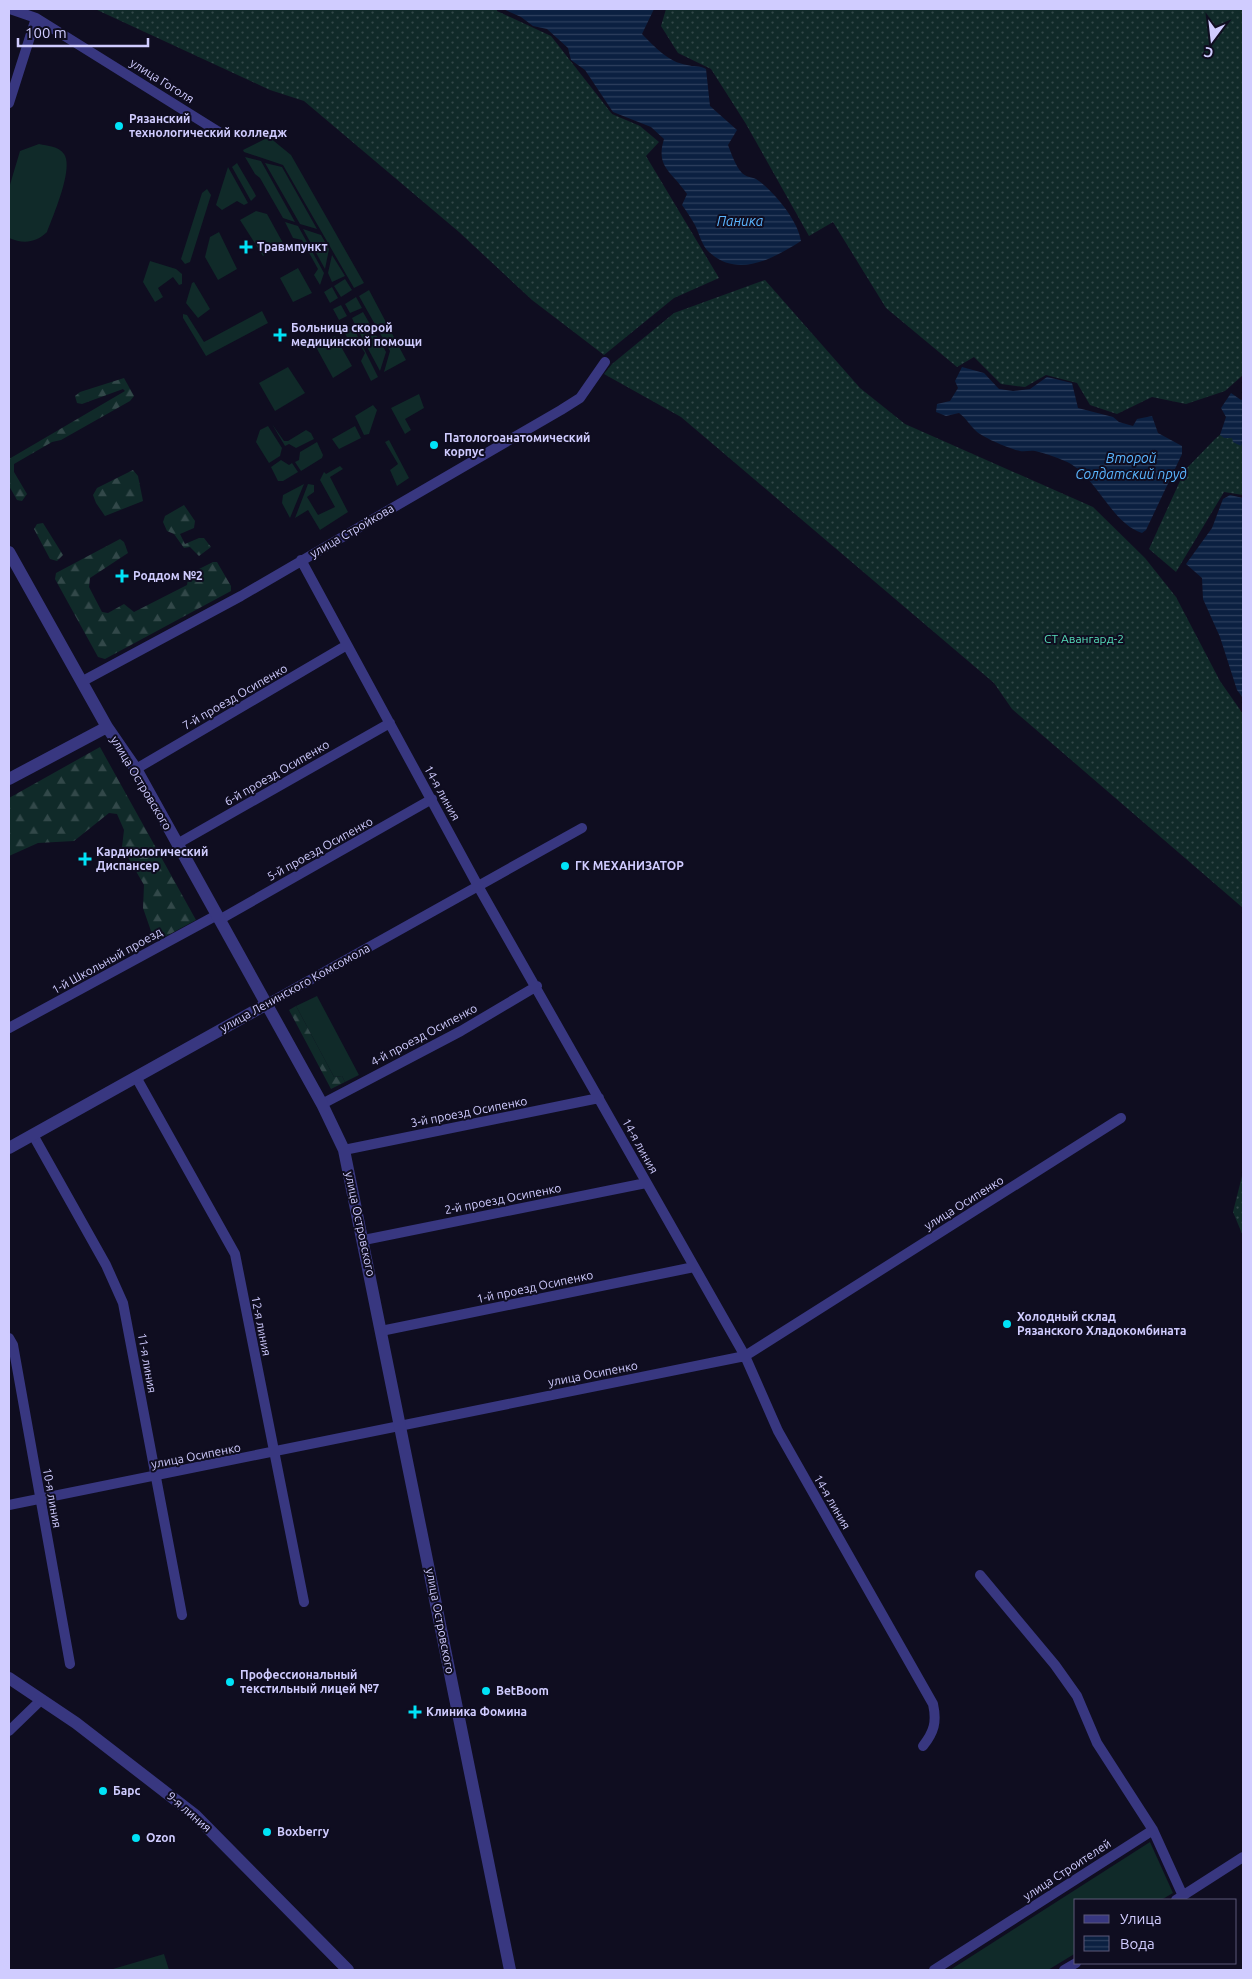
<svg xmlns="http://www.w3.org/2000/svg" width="1252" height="1979" font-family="Ubuntu,sans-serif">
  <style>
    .grass { fill: #102a29 }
    .forest { fill: url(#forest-firs) }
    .garden { fill: url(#garden-dots) }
    .water { fill: url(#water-rules) }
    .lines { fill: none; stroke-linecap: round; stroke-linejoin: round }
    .minor { stroke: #383780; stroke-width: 10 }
    .tertiary { stroke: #383780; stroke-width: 12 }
    .poi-dot { fill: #00e3f7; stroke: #0f0d20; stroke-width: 2 }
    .labels { text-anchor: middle; stroke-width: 4; stroke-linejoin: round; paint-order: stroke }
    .street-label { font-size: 12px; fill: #d0ccff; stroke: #0f0d20 }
    .poi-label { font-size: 12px; font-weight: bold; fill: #d0ccff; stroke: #0f0d20; text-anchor: start }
    .park-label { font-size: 12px; fill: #57dfba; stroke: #0f0d20 }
    .water-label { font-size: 14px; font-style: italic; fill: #5ab6ff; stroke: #0f0d20 }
  </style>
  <defs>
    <pattern id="forest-firs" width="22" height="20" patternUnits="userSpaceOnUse" patternTransform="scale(1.25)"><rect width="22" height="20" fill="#102a29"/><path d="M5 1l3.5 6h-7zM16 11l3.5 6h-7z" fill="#324849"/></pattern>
    <pattern id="garden-dots" width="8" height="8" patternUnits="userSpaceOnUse" patternTransform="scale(1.25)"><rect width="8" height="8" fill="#102a29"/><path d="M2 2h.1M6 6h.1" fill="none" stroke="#324849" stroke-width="1.8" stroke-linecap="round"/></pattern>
    <pattern id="water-rules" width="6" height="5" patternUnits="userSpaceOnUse" patternTransform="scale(1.25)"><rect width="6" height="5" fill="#0b2041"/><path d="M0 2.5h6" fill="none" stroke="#2e3f5e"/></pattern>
  </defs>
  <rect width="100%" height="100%" fill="#0f0d20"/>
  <path class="grass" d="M269 137 291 155 364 283 354 288 283 165 244 152 243 150Z
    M39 144C48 146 58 146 64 154 74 168 53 216 47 232 36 243 23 244 9 238V188L20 151Z
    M245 157 261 161 295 222 283 218 260 178 255 174Z
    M237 163 254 192 256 196 251 201 232 167Z
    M265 163 282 167 317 229 300 224Z
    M228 167 248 203 244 205 237 201 222 210 216 205Z
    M207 189 211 195 190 262 185 264 181 259 202 193Z
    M256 211 267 214 283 243 263 256 240 220Z
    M285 222 298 226 324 273 320 285 314 275 318 269 302 240 293 238Z
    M303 229 321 235 329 249 325 269Z
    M219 232 237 269 218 280 205 257 210 237Z
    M332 255 345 276 332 282 328 273Z
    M150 261 176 269 182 274V284L179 285 173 277 158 288 163 297 155 302 143 282Z
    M298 268 312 293 293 302 280 278Z
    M345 279 352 290 341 297 334 286Z
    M194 282 210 309 198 318 186 303 192 283Z
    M332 287 338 298 330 303 324 292Z
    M369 290 406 360 384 372 390 351 359 296Z
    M356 297 362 308 350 313 345 304Z
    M341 305 347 316 339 320 333 309Z
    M262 311 268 323 206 356 183 318V314L187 315 204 342Z
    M363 312 375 333 356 327 352 318Z
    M341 326 354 329 378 377 371 381 361 361 365 353 355 337H347Z
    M358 330 377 336 386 352 380 371Z
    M335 336 352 366 333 378 316 347Z
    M288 367 305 393 275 411 259 383Z
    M419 394 424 408 405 419 411 430 405 434 391 408Z
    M373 405 377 410 369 434 364 435 355 416Z
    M272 424 284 441H288L306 430 311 433 314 439 296 448 289 444 285 446Z
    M268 426 282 448 280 456 269 463 256 442 260 430Z
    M355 426 361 438 339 449 332 439Z
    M389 440 409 478 397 486 390 470 398 464 385 442Z
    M317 442 323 455 322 458 301 471 295 462 299 460 300 452Z
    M281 460 289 465 292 463 298 472 283 481H278L271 467Z
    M340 466 343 469 330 477 348 512 320 530 308 510 295 518 308 484 314 485V492L307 497 318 515 335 507 320 480 324 472 326 474Z
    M304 484 290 518 282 503 283 495Z
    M317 996 359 1075 345 1082 342 1076 334 1077 296 1006Z
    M1150 1842 1173 1893 1161 1900H1076V1953L1048 1970H950Z
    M164 1954 169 1970H113V1969Z"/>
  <path class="forest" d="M124 378 134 396 130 401 61 440 52 442 14 464V472L27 494 22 501 17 500 9 486V459L125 391 123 389 82 404 77 403 75 396 80 392Z
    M133 470 138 476 143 501 105 516 96 503 93 495 97 488Z
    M184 505 195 521 194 528 180 534 185 544 199 538H204L211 547 199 556 190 547 184 548 174 534 167 531 163 522 165 516Z
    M43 523 63 555 57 561 50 559 34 529 37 524Z
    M120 539 124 542 128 553 90 578 89 587 102 612 108 613 124 604 134 612 187 585 189 574 213 562H217L231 586V591L105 659 98 657 55 579 56 573Z
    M100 747 196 920 159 940 152 934 143 908 144 885 122 847 124 830 117 814 109 813 74 841 38 843 9 856V798Z
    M296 1006 334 1077 342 1076 345 1082 331 1089 289 1010Z"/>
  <path class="garden" d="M95 9H497V11L551 36 612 114 640 126 659 142 646 156 719 278 674 298 604 355 532 300 459 232 304 101 270 90Z
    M666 9H1243V375L1225 391 1186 404 1152 397 1117 414 1090 405 1077 383 1046 375 1025 387 1001 384 974 357 957 367 886 308 833 222 809 236 746 124 711 69 678 53 661 26Z
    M765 280 860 388 905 424 1093 507 1145 558 1176 597 1220 681 1243 714V908L1012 709 994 683 681 417 604 374 612 364 674 313Z
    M1243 415V495L1224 492 1176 572 1149 549 1185 470 1215 439Z
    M1243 1172V1236L1233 1212Z"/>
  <path class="water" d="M503 9H654L642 34C655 47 668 62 687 65 694 67 699 65 706 69L710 106 737 130 728 145C732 155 735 165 742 173 746 177 751 177 756 179 773 190 798 220 801 241 774 258 738 279 709 252 702 246 699 233 695 225 691 218 687 212 682 205L687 194C673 172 655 168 664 139L651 127 613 112 585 70 571 60 568 48 547 29 533 26 521 17Z
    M962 367 984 373 999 389 1013 391 1030 389 1047 377 1072 383 1078 408 1113 417 1119 422 1133 426 1137 419 1152 416 1158 433 1182 446V454L1146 530 1142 533C1113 524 1098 481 1071 464 1062 459 1045 453 1035 451 1030 450 1025 452 1020 451 1010 449 981 437 975 430 968 423 967 419 959 413L946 416 936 412 937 404 950 401 958 388 955 381Z
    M1231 393 1241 400 1243 399V441L1241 446 1233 442 1232 438H1224L1220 435 1226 417 1221 408Z
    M1230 495 1243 498V698L1237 690 1220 637 1203 599 1202 578 1186 564 1212 528 1223 499Z"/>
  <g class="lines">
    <path class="minor" d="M10 9 36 18 222 134
      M9 103 36 18
      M301 560 478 886 745 1356 778 1431 933 1704C937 1722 934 1732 923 1746
      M83 681 241 596 561 410 580 398 605 362
      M136 769 347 645
      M177 844 390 723
      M219 920 432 799
      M267 1004 582 828
      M9 1028 217 915
      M136 1077 235 1254 304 1602
      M322 1104 461 1031 537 986
      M33 1135 106 1265 123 1303 182 1615
      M344 1150 599 1098
      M364 1240 646 1183
      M381 1331 694 1267
      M9 1338 13 1345 70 1664
      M9 1505 745 1356 1121 1118
      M980 1575 1055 1665 1077 1696 1097 1743 1153 1830
      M9 1731 41 1700
      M1176 1900 1243 1857
      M934 1970 1153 1830 1183 1896
      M1064 1970 1076 1963"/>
    <path class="tertiary" d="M9 552 107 727 136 769 322 1104 344 1150 510 1970
      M9 779 107 727
      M9 1148 267 1004
      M9 1678 76 1723 195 1815 348 1970"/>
  </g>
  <g class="poi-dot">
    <circle cx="119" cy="126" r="5"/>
    <path d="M243.5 239.5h5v5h5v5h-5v5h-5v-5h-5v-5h5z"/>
    <path d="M277.5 327.5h5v5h5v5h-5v5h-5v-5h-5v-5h5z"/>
    <circle cx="434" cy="445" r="5"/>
    <path d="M119.5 568.5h5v5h5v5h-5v5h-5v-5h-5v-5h5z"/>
    <path d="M82.5 851.5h5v5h5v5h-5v5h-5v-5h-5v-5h5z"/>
    <circle cx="565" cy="866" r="5"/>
    <circle cx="1007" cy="1324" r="5"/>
    <circle cx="230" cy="1682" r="5"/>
    <circle cx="486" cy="1691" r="5"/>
    <path d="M412.5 1704.5h5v5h5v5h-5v5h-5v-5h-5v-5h5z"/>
    <circle cx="103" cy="1791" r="5"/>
    <circle cx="267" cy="1832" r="5"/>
    <circle cx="136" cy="1838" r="5"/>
  </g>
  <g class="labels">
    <g class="street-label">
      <text transform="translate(162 81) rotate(32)" y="4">улица Гоголя</text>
      <text transform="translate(352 531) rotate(-30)" y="4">улица Стройкова</text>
      <text transform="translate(235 697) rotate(-30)" y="4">7-й проезд Осипенко</text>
      <text transform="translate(277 773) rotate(-30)" y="4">6-й проезд Осипенко</text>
      <text transform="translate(141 783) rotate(59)" y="4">улица Островского</text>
      <text transform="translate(442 793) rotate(61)" y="4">14-я линия</text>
      <text transform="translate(320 849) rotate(-29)" y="4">5-й проезд Осипенко</text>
      <text transform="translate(107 961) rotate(-29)" y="4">1-й Школьный проезд</text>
      <text transform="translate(295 988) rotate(-29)" y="4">улица Ленинского Комсомола</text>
      <text transform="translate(424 1035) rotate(-28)" y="4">4-й проезд Осипенко</text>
      <text transform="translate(469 1112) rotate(-11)" y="4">3-й проезд Осипенко</text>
      <text transform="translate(640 1146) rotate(61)" y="4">14-я линия</text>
      <text transform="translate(503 1199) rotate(-11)" y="4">2-й проезд Осипенко</text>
      <text transform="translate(964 1203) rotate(-32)" y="4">улица Осипенко</text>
      <text transform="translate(360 1224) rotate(78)" y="4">улица Островского</text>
      <text transform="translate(535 1287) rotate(-12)" y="4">1-й проезд Осипенко</text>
      <text transform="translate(261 1326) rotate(79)" y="4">12-я линия</text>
      <text transform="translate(147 1363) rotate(80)" y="4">11-я линия</text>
      <text transform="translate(593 1374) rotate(-11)" y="4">улица Осипенко</text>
      <text transform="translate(196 1456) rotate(-11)" y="4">улица Осипенко</text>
      <text transform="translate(52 1498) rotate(80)" y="4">10-я линия</text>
      <text transform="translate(832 1502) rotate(60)" y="4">14-я линия</text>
      <text transform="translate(440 1621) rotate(79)" y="4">улица Островского</text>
      <text transform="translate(189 1812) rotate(41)" y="4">9-я линия</text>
      <text transform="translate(1067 1870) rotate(-33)" y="4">улица Строителей</text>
    </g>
    <g class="poi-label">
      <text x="129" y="123">Рязанский<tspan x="129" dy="14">технологический колледж</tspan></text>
      <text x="257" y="251">Травмпункт</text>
      <text x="291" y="332">Больница скорой<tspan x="291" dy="14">медицинской помощи</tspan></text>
      <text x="444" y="442">Патологоанатомический<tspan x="444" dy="14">корпус</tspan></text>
      <text x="133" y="580">Роддом №2</text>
      <text x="96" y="856">Кардиологический<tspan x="96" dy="14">Диспансер</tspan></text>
      <text x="575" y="870">ГК МЕХАНИЗАТОР</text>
      <text x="1017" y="1321">Холодный склад<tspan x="1017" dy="14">Рязанского Хладокомбината</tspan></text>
      <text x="240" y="1679">Профессиональный<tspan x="240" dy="14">текстильный лицей №7</tspan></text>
      <text x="496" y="1695">BetBoom</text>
      <text x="426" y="1716">Клиника Фомина</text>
      <text x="113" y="1795">Барс</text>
      <text x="277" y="1836">Boxberry</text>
      <text x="146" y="1842">Ozon</text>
    </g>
    <g class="park-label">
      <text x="1084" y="643">СТ Авангард-2</text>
    </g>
    <g class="water-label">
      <text x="740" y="226">Паника</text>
      <text x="1131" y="463">Второй<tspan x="1131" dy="16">Солдатский пруд</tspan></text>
    </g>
  </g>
  <rect width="1252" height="1979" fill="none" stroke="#d0ccff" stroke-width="20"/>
  <rect x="1074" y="1899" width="162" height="65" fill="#0f0d20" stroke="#5c5979"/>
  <rect x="1084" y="1915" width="25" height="8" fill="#383780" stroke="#5c5979"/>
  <text x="1120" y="1924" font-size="15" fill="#d0ccff">Улица</text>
  <rect x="1084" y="1936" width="25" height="15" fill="url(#water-rules)" stroke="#5c5979"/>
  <text x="1120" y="1949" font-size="15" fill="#d0ccff">Вода</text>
  <g transform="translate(1212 40) rotate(195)" stroke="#0f0d20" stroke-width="4" paint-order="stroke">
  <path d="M0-4L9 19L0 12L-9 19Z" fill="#d0ccff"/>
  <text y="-8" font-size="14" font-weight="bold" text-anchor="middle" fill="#d0ccff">С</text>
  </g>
  <path d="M18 38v8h130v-8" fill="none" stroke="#d0ccff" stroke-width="2.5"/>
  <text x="25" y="38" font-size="15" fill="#d0ccff" stroke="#0f0d20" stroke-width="4" paint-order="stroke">100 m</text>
</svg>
